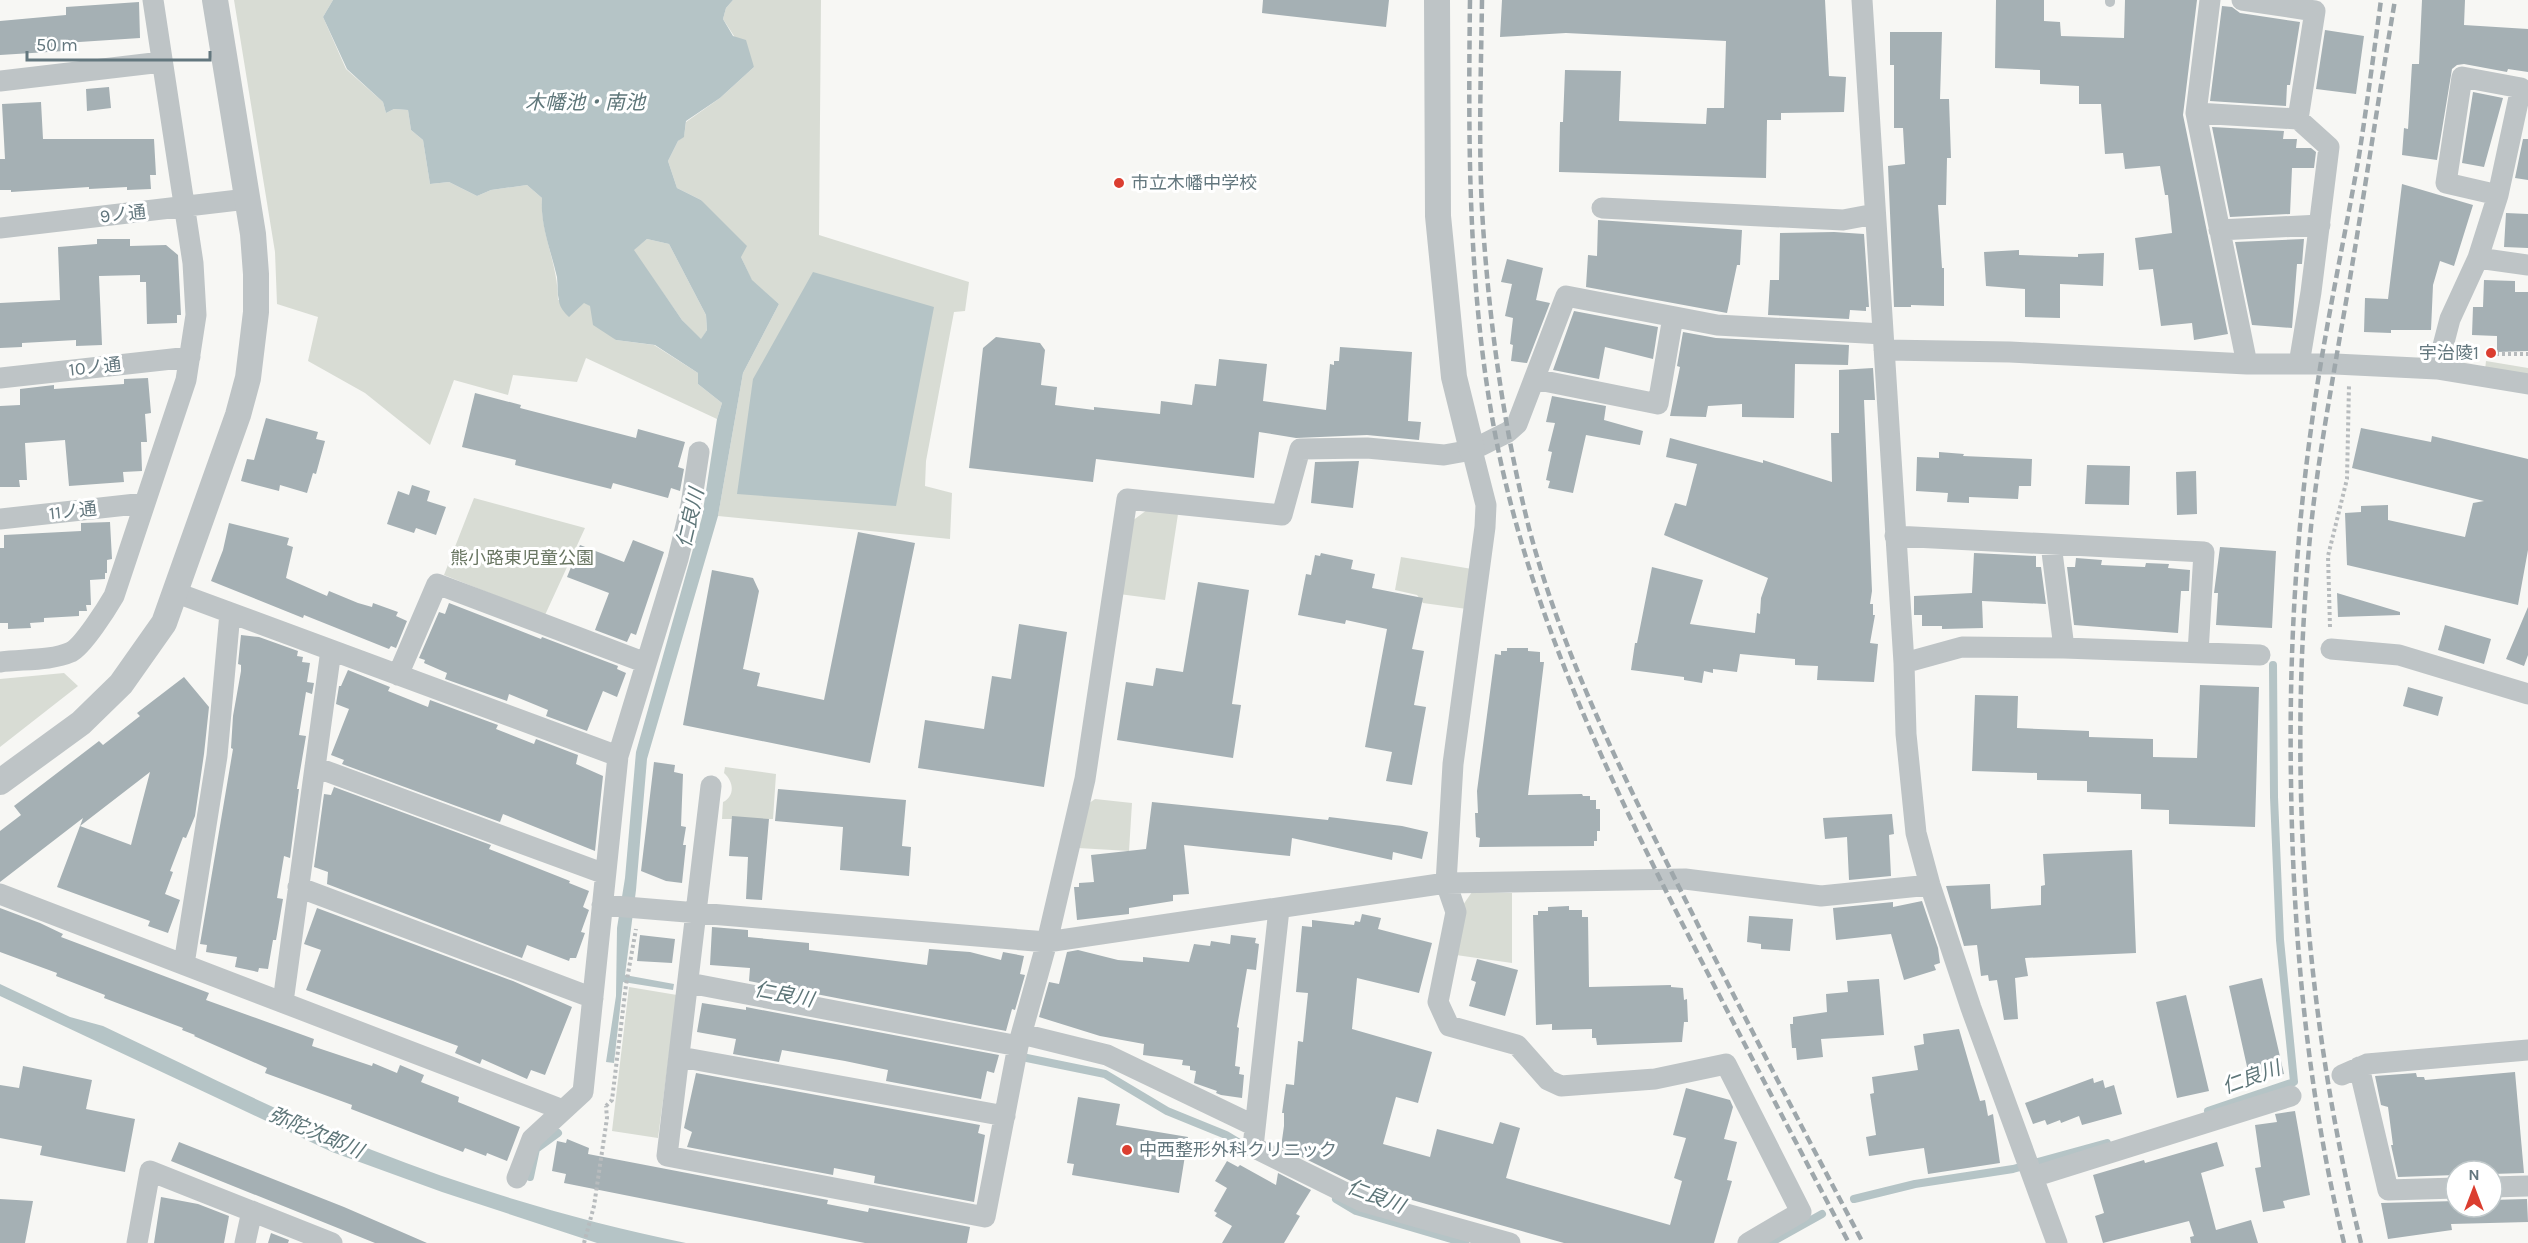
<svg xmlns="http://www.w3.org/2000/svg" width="2528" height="1243" font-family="Karla,'Noto Sans JP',sans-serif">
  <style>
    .green { fill: #d8dcd4 }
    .water { fill: #b5c4c6; fill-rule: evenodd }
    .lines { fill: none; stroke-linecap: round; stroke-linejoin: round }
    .stream { stroke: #b5c4c6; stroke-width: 8 }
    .building { fill: #a5b0b4; fill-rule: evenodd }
    .path { stroke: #b7bbbd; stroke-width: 4; stroke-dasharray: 3 3; stroke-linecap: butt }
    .service { stroke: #bec4c6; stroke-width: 10 }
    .minor { stroke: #bec4c6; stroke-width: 21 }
    .tertiary { stroke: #bec4c6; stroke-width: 26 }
    .rail { stroke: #9ea7ab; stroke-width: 4.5; stroke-dasharray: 9 4.5; stroke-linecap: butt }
    .poi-dot { fill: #db3e30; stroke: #fff; stroke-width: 2 }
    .labels { text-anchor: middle; stroke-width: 6; stroke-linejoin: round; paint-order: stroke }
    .poi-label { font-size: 18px; fill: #63777e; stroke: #fff; text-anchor: start }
    .street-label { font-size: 18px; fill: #63777e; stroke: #fff }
    .park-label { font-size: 18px; fill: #697662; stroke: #fff }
    .water-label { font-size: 20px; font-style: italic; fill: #5e7679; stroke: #fff }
  </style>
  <rect width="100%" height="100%" fill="#f7f7f4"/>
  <path class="green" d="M234 0H333L323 17 346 69 383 102 386 113 394 109 408 110 411 130 423 140 430 184 449 182 477 196 491 190 527 185 542 198C540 233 558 263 558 300L584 302 591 306 616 340 654 345 698 373V384L722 403 717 419 586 358 577 382 513 375 508 395 454 380 430 445 365 393 308 361 318 317 277 304 275 252Z
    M733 0H821L819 235 969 282 965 311 954 312 926 461 925 486 952 493 950 539 718 516 743 373 779 304 752 281 741 257 701 200 677 188 668 161 678 141 684 136 686 122 720 98 754 67 723 19 726 8Z
    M647 239 669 244 706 315 707 330 701 340 682 320 633 250Z
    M2486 361 2528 368V376L2485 370Z
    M474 498 585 528 545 615 444 575Z
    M1147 510 1178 514 1165 600 1119 594 1132 521Z
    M1401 557 1472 569 1467 609 1423 603 1417 595 1395 590Z
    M64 673 78 686 0 747V679Z
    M725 767 776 774 773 819H722L723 802C735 796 734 782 724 773Z
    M1095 799 1132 803 1129 851 1078 848 1085 806Z
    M1472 892 1512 893V963L1456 955 1463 905Z
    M629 987 677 995 658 1138 612 1131Z"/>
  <path class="water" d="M333 0H733L726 8 723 19 733 36 746 40 754 67 720 98 686 121 684 137 678 141 668 161 677 188 701 200 747 246 741 257 752 280 779 304 743 373 718 516 647 759 636 890 625 975 674 984 673 990 623 982 614 1063 606 1062 616 996 617 928 625 878 636 752 702 517 717 419 722 403 698 384V373L655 345 616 340 593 325 590 306 584 303 569 317C564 312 560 308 559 301 557 293 558 285 557 277 551 251 540 225 542 198L527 185 491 190 477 196 449 182 430 184 423 140 411 130 408 110 394 109 386 113 383 102 347 69 323 17ZM647 239 669 244 706 315 707 330 701 339 682 320 634 250Z
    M813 272 934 307 896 506 737 494 753 379Z
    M0 984 70 1017 103 1026C192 1068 280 1113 372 1150 474 1190 579 1221 686 1243H597L442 1192 332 1152 0 996Z"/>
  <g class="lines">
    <path class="stream" d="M1017 1056 1105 1074 1167 1111 1226 1135 1251 1150
      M2208 1111 2294 1082 2280 940 2274 797 2273 665
      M530 1177 536 1149 558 1133
      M1336 1199 1356 1211 1465 1243
      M1854 1199 1915 1184 2013 1169 2107 1143
      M1770 1243 1822 1214"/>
  </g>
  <path class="building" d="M1263 0H1389L1386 27 1262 13Z
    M1502 0H1825L1829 76 1846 77 1844 112 1781 113V120H1767L1766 178 1559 172 1560 122H1563L1565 70 1621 71 1619 121 1706 124 1707 108H1724L1726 41 1566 33 1500 37Z
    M1996 0H2044V21L2060 22 2061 36 2124 38 2125 0H2197L2183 115 2228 334 2194 340 2192 323 2161 326 2153 269 2139 270 2135 238 2172 233 2168 195H2165L2160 166 2125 169 2123 153 2105 154 2101 104H2079V86L2040 84V70L1995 68Z
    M2422 0H2465L2464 25 2528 29V72L2508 69 2507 72 2464 64 2457 65 2452 69 2437 160 2402 155 2404 128 2408 129 2412 64H2419Z
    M139 2 140 38 64 43V51L0 55V21L66 15V7Z
    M2222 6 2232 7 2240 13 2300 22 2290 85H2287L2286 106 2210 101Z
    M2325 30 2364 36 2356 94 2316 89Z
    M1890 32H1942L1940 99H1949L1951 158H1947L1946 205H1938L1942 268H1944V306L1911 305V307H1894L1888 166 1905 164 1903 128H1894V65H1890Z
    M109 87 111 108 87 111 86 89Z
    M2473 92 2503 98 2484 167 2462 163Z
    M41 102 43 139H154L156 175H150L151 189 127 190V187L89 189V187L11 192V190H0V159H5L2 104Z
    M2212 127 2284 131 2283 139H2297L2296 148H2311L2316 152 2314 168H2292L2290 214 2230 217Z
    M2523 139H2528V180L2515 178Z
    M2402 184 2473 205 2454 266 2440 261 2433 285 2431 330H2391V333L2364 332 2365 298 2388 299Z
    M2506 213 2528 214V248L2504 247Z
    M1598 220 1742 230 1740 265H1737L1727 313 1586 287 1588 255 1597 256Z
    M1834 232 1864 234 1869 307H1866V311L1850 310 1849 319 1768 315 1770 280H1779L1780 233Z
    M97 239H130V246L166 245 178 255 181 315H177V323L147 324 146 282H140V275L99 276 102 345 76 346V340L22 343V347L0 348V303L60 300 58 247 97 244Z
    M2304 239 2302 264H2297L2292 328 2252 325 2235 242Z
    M2019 250V255L2078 257V254L2104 253 2103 286 2060 284V318L2025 317V289L1986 286 1984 252Z
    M1507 259 1543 268 1536 300 1550 303 1527 363 1511 361 1513 345 1510 344 1513 318 1505 316 1512 284 1501 282Z
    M2484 280 2515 281V292H2528V351L2497 352V336L2472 335 2473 307H2483Z
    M1574 311 1658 327 1653 359 1605 347 1599 379 1553 370Z
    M1683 332 1716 338 1849 345 1848 365 1795 364 1794 418 1742 417V404L1708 406 1706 417 1670 416 1680 367 1677 366Z
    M996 337 1040 343 1045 350 1041 385 1057 387 1055 405 1094 410V407L1160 414 1161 401 1192 405 1195 384 1216 386 1219 359 1267 364 1263 401 1326 410 1330 364 1334 365V361H1339L1340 347 1412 352 1408 421 1421 422 1419 440 1367 435 1296 438 1259 432 1254 478 1096 459 1093 482 969 468 983 348Z
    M1873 368 1875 400H1864L1872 591 1870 604H1873V615H1875L1870 643 1878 644 1874 682 1817 680 1818 666 1795 665V659L1740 654 1737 672 1713 669V673L1704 671 1702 683 1684 680V677L1631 670 1635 643H1637L1652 567 1703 580 1690 624 1755 633 1757 613 1760 614 1761 598 1768 578 1664 535 1675 503 1686 506 1697 464 1666 457 1670 438 1763 463V460L1832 482 1831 433H1839V370Z
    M148 378 151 413 145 414 147 442H141L142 471 123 472 124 482 69 486 65 440 25 443 27 480H19L20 487H0V406L20 405V389L54 385V389L124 384V379Z
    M475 393 521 405 520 408 636 438 638 429 685 442 678 467 684 469 680 491 671 488 668 498 613 483 611 489 515 465 516 460 462 447Z
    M1552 396 1606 406 1604 420 1643 431 1640 445 1586 435 1573 493 1548 488 1550 481 1546 480 1552 452 1548 451 1555 423 1546 422Z
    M266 418 318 432 316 439 325 441 316 474 313 473 307 493 280 485 279 491 241 481 247 459 254 460Z
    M2361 428 2431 442 2432 436 2528 459V550L2518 605 2347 565 2345 513 2361 512V506L2388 505V520L2465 537 2473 503 2484 501 2352 468Z
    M1939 452 1964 454 1963 456 2032 459 2031 486H2019L2018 499 1969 497V503L1947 502 1948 493 1916 491 1917 457 1939 458Z
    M1359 461 1353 508 1311 503 1315 462Z
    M2087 465 2130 466 2129 505 2085 504Z
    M2196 471 2197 514 2177 515 2176 472Z
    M412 485 430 491 427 501 446 507 436 535 416 528 414 533 387 524 398 491 409 495Z
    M110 522 112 559 107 560V573H105V579L90 580 91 605H86L87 611H79V616L44 618V622L30 623 31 628 8 629V623H0V548H4V535L81 531V523Z
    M229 523 289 538 287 545 293 547 286 578 327 596 329 591 358 603 372 607 373 603 398 612 396 616 407 621 396 648 391 646 389 649 304 615 303 618 211 581 223 550Z
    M858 532 915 543 870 763 683 725 712 570 753 578 759 591 743 669 760 673 757 686 824 700Z
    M633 540 664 552 636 635 631 633 627 642 595 630 609 593 567 577 580 545 624 562Z
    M2220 547 2276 551 2272 628 2216 625 2218 593H2214Z
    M1321 553 1353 560 1351 569 1375 574 1372 588 1423 598 1412 649 1424 651 1414 705 1426 707 1412 785 1386 781 1392 752 1365 747 1387 629 1346 620 1345 624 1298 615 1306 574 1311 575 1315 555 1320 556Z
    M1974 553 2036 556V567H2041L2046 604 1982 601 1983 628 1942 629V626H1922V615H1914V596L1972 593Z
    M2076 558 2102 560 2101 565 2145 567 2146 563 2169 564 2168 568 2190 570 2189 591H2181L2178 633 2074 625 2067 567H2075Z
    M1198 582 1249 590 1232 704 1241 705 1233 758 1117 740 1126 682 1153 686 1156 668 1183 672Z
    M2337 593 2400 612V615L2338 617Z
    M449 603 541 639 542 637 618 666 617 669 626 673 617 697 603 691 587 731 546 716 548 710 509 694 507 701 445 679 447 673 424 663 425 660 419 658 439 612 445 614Z
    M2528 607V655L2524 666 2506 659Z
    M1019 624 1067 632 1044 787 918 768 925 720 984 729 992 676 1011 679Z
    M2445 625 2491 639 2484 664 2438 650Z
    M241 635 259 637 298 651 297 656 303 657 302 662 310 663 307 682 314 683 312 694 306 692 299 735 306 736 297 789H299L290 858 284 856 277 898 283 899 276 940H273L268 969 259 968 258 972 235 967 237 957 206 952 207 945 200 944 233 749 231 748 233 716 241 671V665L238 664Z
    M1507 648H1528V651L1540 652V662H1544L1528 795 1582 794 1583 796H1590V800H1596V809H1600V831H1597V841H1594V846L1479 847 1480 838 1476 837 1475 813H1478L1477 791 1495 654 1501 655V651H1507Z
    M348 670 390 687 388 691 428 707 430 700 498 725 496 729 534 744 536 739 578 755 576 764 603 776 595 851 503 814 500 822 342 764 344 760 331 755 349 709 336 704 339 686H341Z
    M184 677 209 707 204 754 195 816 186 838 183 837 170 871 173 872 165 894 180 900 168 933 148 926 150 921 57 887 83 818 0 882V831L21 815 14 806 99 741 103 745 140 716 137 713ZM150 772 131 845 80 826Z
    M2200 685 2259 687 2255 827 2169 824V810L2141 809V794L2087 792V781L2037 780V773L1972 771 1975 695 2018 696 2017 728 2089 731V737L2153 739V757L2197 758Z
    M2408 687 2443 697 2438 716 2403 706Z
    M654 762 675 765 674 772 683 774 681 826 686 827 683 845H686L682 883 666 881 641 871Z
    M334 787 491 845 489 849 570 881 569 883 589 891 583 907 589 910 581 932 585 933 576 958H570L569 961 527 945 522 958 327 884 328 872 314 867 324 794 331 795Z
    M778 789 906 800 902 846 911 847 909 876 840 870 843 827 775 821Z
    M1152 802 1328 820 1329 817 1402 826 1428 832 1422 859 1393 852 1392 860 1292 838 1290 856 1184 845 1189 894 1173 895V901L1129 908V914L1077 920 1074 887H1079V883L1094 882 1091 855 1146 849Z
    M1892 814 1894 834 1889 835 1891 876 1849 880 1847 837 1825 839 1823 818Z
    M732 816 769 819 762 900 746 899 748 857 729 856Z
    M2132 850 2136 953 2025 958 2028 976 2015 978 2018 1019 2004 1020 1997 980 1989 981 1988 975 1981 976 1977 945 1964 946 1946 886 1990 884 1991 909 2041 905V886L2045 885 2043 854Z
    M1922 901 1938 948 1940 963 1934 965 1936 970 1904 980 1891 934 1836 940 1833 908 1893 902V907Z
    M1569 906V910H1582V917H1588L1589 987 1671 985V987L1683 988 1684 1000 1687 999 1688 1022H1684L1682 1042 1597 1045 1596 1038H1592V1029L1552 1030V1024L1536 1025 1533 915H1538V911H1548V907Z
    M0 908 40 923 63 934 61 937 209 993 206 1000 314 1039 312 1046 372 1066 373 1063 397 1073 400 1065 424 1075 421 1082 459 1097 458 1102 520 1127 507 1161 487 1153 486 1156 465 1148 463 1152 351 1109 352 1105 265 1073 267 1068 194 1036 195 1035 182 1030 183 1028 104 998 105 995 56 976 57 973 0 952Z
    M317 908 513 981 572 1007 545 1075 531 1070 527 1079 482 1059 480 1064 455 1053 458 1046 306 990 321 950 304 944Z
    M1362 914 1381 918 1378 929 1432 943 1419 993 1357 978 1352 1029 1432 1052 1418 1103 1396 1097 1383 1144 1430 1157 1437 1129 1493 1144 1500 1122 1520 1128 1506 1178 1670 1225 1682 1181 1674 1178 1686 1138 1673 1135 1686 1088 1730 1100 1733 1107 1724 1139 1737 1142 1727 1180 1732 1181 1714 1243H1564L1359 1185 1281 1147 1284 1126V1113H1282L1286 1084 1294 1085 1298 1041 1303 1042 1308 993 1296 992 1302 926 1312 927V920L1354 925 1355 921 1360 922Z
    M1749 916 1793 919 1790 951 1761 949V944L1747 942Z
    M712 927 748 930V937L809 943V950L927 965 929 949 970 952 1001 960 1003 952 1024 956 1020 974 1025 975 1015 1010 1012 1009 1006 1031 749 981 750 968 710 965Z
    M640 935 675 939 672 963 637 961Z
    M1231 935 1256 938 1255 943 1259 944 1256 970 1247 969 1237 1027 1239 1028 1235 1066 1240 1067 1239 1074 1244 1075 1242 1098 1221 1095 1216 1093 1217 1091 1194 1083 1196 1071 1190 1070V1066L1182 1065 1183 1060 1143 1055 1144 1044 1100 1036 1039 1017 1049 982 1059 984 1067 952 1078 950 1118 960 1143 962V957L1189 962 1194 944 1210 946 1211 941 1230 944Z
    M1477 959 1518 970 1505 1016 1469 1006 1476 982 1471 980Z
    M2262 978 2284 1074 2250 1080 2229 986Z
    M1879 979 1884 1035 1821 1039 1823 1057 1797 1060 1796 1048H1792L1790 1024H1793V1017L1827 1012 1826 994 1848 992 1847 981Z
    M2186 995 2209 1091 2177 1098 2156 1002Z
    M702 1003 746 1010V1007L999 1055 994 1073 987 1071 981 1099 886 1081 888 1070 845 1061 782 1050 779 1062 733 1054 736 1039 697 1032Z
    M1959 1029 1980 1101 1985 1100 1988 1116 1993 1114 2000 1163 1928 1174 1924 1148 1869 1156 1866 1137 1876 1135 1870 1094 1874 1093 1872 1077 1918 1070 1914 1046 1924 1044 1923 1034Z
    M23 1066 92 1080 86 1109 135 1119 125 1172 40 1155 42 1146 0 1138V1085L19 1088Z
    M2515 1072 2524 1173 2492 1174V1171H2456V1175L2398 1177 2391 1145H2393L2388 1107 2381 1105 2375 1076 2416 1073 2417 1077H2424L2425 1080Z
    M696 1073 980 1125 978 1133 985 1135 974 1202 874 1183 875 1176 834 1168 833 1175 687 1147 692 1132 684 1128Z
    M2093 1078 2094 1083 2103 1080 2105 1088 2114 1085 2122 1114 2082 1125 2079 1116 2061 1123 2060 1120 2047 1125 2045 1120 2033 1124 2025 1103Z
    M1078 1097 1120 1104 1116 1125 1188 1137 1179 1193 1072 1175 1074 1164 1067 1163Z
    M2295 1111 2310 1195 2283 1201 2285 1208 2263 1212 2255 1168 2261 1167 2255 1125 2277 1122 2275 1114Z
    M567 1139 589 1148 588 1154 828 1200 827 1204 868 1212 869 1208 970 1227 967 1243H865L564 1183 566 1174 552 1171 557 1141 566 1143Z
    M179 1142 344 1207 427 1243H375L171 1161Z
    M2217 1142 2224 1166 2201 1173 2216 1230 2251 1220 2258 1243H2191L2190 1237 2194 1236 2189 1221 2103 1243 2095 1216 2104 1213 2093 1175 2144 1160 2145 1163Z
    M1227 1161 1238 1167 1240 1165 1276 1185 1278 1173 1311 1190 1296 1214 1300 1216 1284 1243H1222L1232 1226 1215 1216 1217 1213 1214 1211 1227 1188 1215 1181Z
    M161 1197 198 1204 229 1216 224 1243H154Z
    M0 1199 33 1201 25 1243H0Z
    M2527 1199 2528 1222 2451 1224 2452 1230 2388 1239 2381 1203 2456 1201V1207H2492V1200Z
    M271 1233 289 1240 288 1243H268Z"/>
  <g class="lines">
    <path class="path" d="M2496 354H2528
      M2330 627 2328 556 2347 479 2349 385
      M606 1106 612 1100 626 985 636 929
      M584 1243 594 1206 607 1118 606 1106"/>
    <path class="service" d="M2110 2V0"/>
    <path class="minor" d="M1862 0 1904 663 1906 734 1916 833 1930 885 1971 1008 2057 1243
      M2242 0 2315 11 2298 119 2329 147 2311 292 2299 364
      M0 81 162 62
      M2196 113 2298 119
      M1602 208 1843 220 1875 214
      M0 228 247 199
      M2219 230 2320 225
      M2478 258 2528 265
      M1884 350 2010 352 2247 364 2196 113 2210 0
      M2247 364H2335L2437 369 2528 384
      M2437 369 2450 319 2478 258 2498 195 2521 88 2462 77 2446 183 2498 195
      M0 378 190 357
      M1534 379 1658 404 1673 317
      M1472 450 1486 505 1485 527 1453 764 1446 883 1456 912 1438 1002 1449 1026 1517 1045 1548 1080 1561 1086 1655 1079 1726 1064 1801 1212 1748 1243
      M0 519 145 503
      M1895 536 2204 552 2198 653
      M2051 544 2064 648
      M177 593 618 756
      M2331 649 2399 655 2528 694
      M0 662C22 659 51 661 71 652 83 646 107 608 114 596L186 380 196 315 193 263 153 0
      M1904 663 1962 647 2064 648 2260 655
      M398 675 437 584 646 663
      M315 767 605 874
      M711 786 667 1156 985 1217 1018 1046 1047 942 1085 779 1127 499 1282 515 1300 449 1367 448 1444 455 1472 450 1508 432 1517 424 1566 296 1717 325 1883 334
      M298 887 593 998
      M0 894 563 1110
      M602 905 1047 942 1446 883 1685 879 1821 896 1930 885
      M1279 909 1253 1147 1364 1202 1510 1243
      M184 964 217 756 230 613
      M689 983 1018 1046
      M283 1002 331 650
      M1022 1034 1107 1055 1255 1126
      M680 1057 1005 1116
      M2359 1067 2388 1190 2456 1188
      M2342 1075 2367 1064 2528 1050
      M2033 1177 2291 1096
      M517 1178 532 1139 583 1092 618 756 678 559 691 505 699 452
      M2492 1187 2528 1186
      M137 1243 150 1171 332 1243
      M245 1243 252 1211"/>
    <path class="tertiary" d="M1437 0 1438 216 1454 377 1472 450
      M0 782 81 723 121 684 164 623 238 415 248 378 256 312V274L253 234 215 0"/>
    <path class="rail" d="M1470 0C1468 155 1468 311 1501 463 1538 629 1607 774 1683 925 1738 1032 1793 1137 1849 1243
      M1482 0C1481 75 1478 151 1483 226 1490 328 1504 429 1529 528 1560 646 1614 757 1668 865 1731 992 1797 1118 1863 1243
      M2344 1243C2307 1091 2293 937 2291 781 2289 663 2295 546 2311 429 2323 337 2343 247 2359 156 2367 104 2374 52 2381 0
      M2361 1243C2305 1017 2288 780 2309 548 2315 477 2328 407 2340 336 2360 224 2376 112 2395 0"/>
  </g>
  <g class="poi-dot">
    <circle cx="1119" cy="183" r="6"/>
    <circle cx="2491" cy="353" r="6"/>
    <circle cx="1127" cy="1150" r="6"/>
  </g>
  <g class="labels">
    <g class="poi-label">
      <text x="1131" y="189">市立木幡中学校</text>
      <text x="2479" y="359" text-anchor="end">宇治陵1</text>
      <text x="1139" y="1156">中西整形外科クリニック</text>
    </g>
    <g class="street-label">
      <text transform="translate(123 214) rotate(-6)" y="6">9ノ通</text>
      <text transform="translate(95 367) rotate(-6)" y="6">10ノ通</text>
      <text transform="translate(73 511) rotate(-6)" y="6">11ノ通</text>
    </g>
    <g class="park-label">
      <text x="522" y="564">熊小路東児童公園</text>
    </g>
    <g class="water-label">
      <text x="585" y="109">木幡池・南池</text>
      <text transform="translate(690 518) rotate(-77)" y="7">仁良川</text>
      <text transform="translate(784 994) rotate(11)" y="7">仁良川</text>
      <text transform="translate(2251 1077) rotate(-20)" y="7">仁良川</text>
      <text transform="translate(316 1132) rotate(23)" y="7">弥陀次郎川</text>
      <text transform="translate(1376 1196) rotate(21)" y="7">仁良川</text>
    </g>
  </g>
  <g transform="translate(2474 1189)"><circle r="28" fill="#ffffff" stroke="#c1c9cb" stroke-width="1.5"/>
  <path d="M0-4.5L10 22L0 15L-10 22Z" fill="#db3e30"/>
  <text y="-9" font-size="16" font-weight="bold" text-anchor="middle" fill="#63777e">N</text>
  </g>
  <path d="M27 51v9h183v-9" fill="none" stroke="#63777e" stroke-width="3"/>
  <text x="36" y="51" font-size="18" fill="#63777e" stroke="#ffffff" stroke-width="4.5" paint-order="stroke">50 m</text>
</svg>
